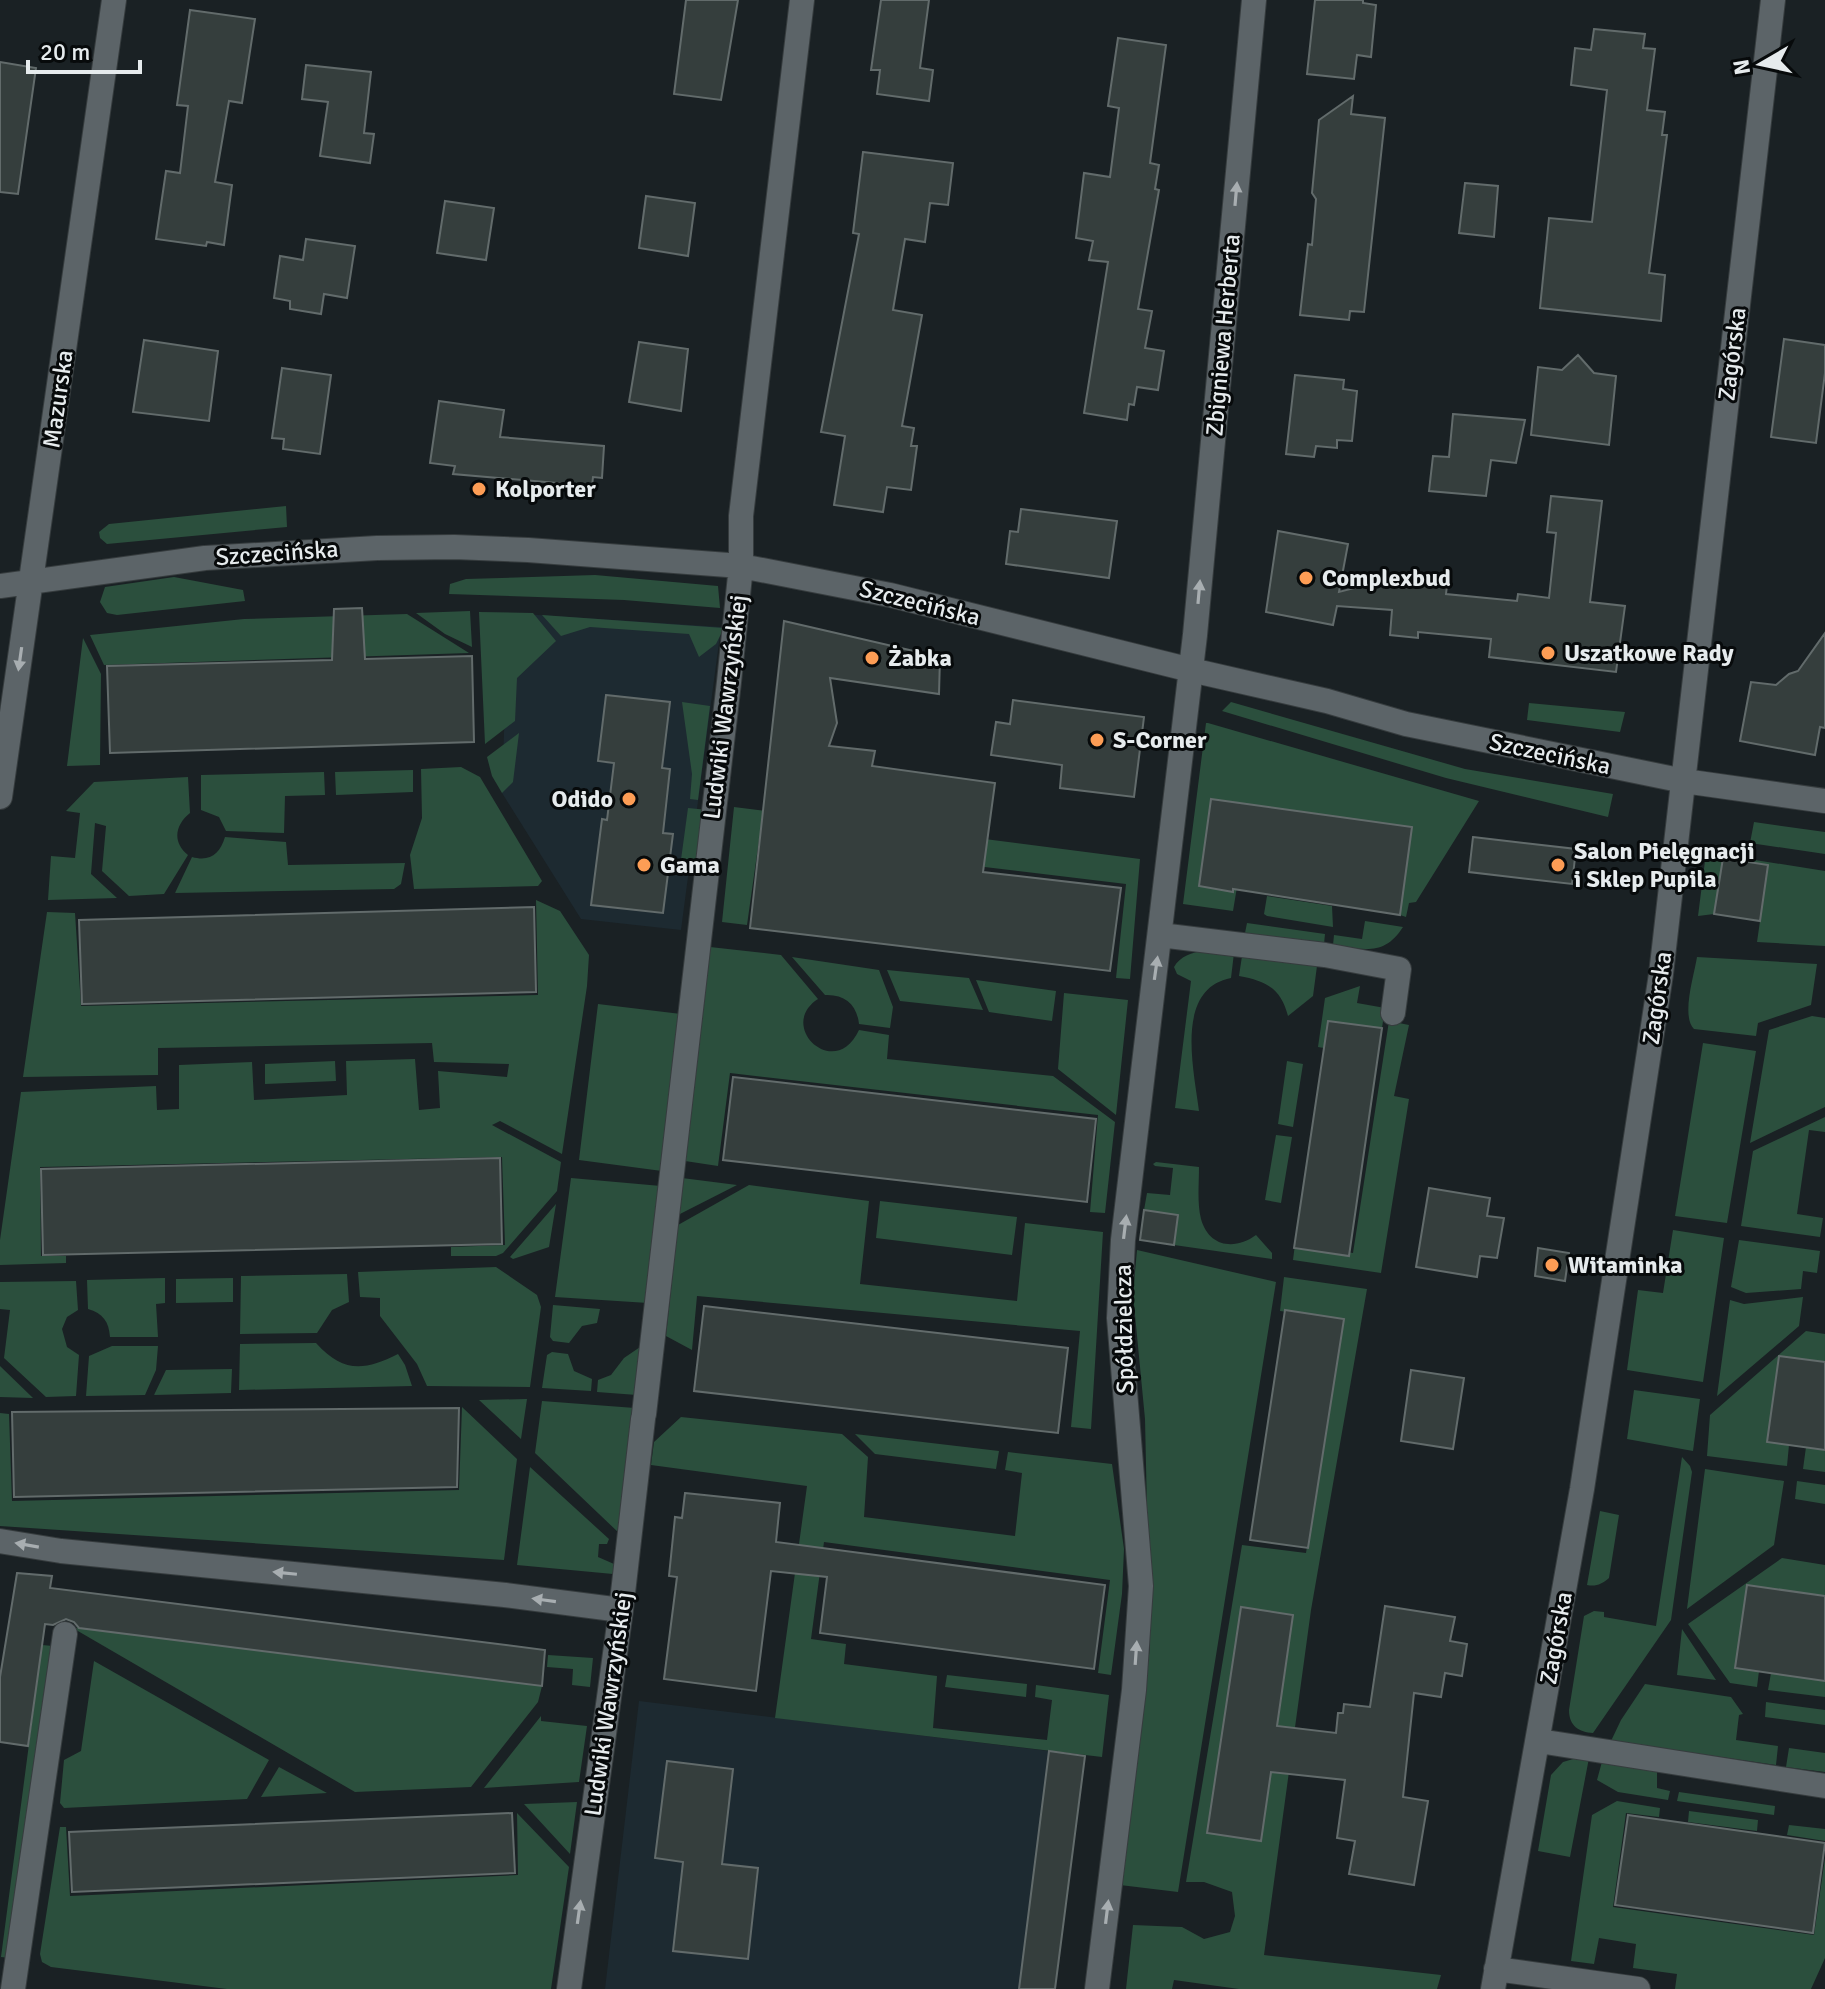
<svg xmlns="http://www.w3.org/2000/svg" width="1825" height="1989" font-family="Signika,sans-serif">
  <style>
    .built { fill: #1d2a31 }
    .green { fill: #2b4f3d; fill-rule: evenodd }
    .building { fill: #353e3d; stroke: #626b6b; stroke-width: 2 }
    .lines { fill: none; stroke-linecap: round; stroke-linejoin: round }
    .minor-casing { stroke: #363c3e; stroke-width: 26 }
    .minor { stroke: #5c6468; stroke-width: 24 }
    .oneway { fill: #a8aeb1 }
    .poi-dot { fill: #fd9d55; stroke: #070a0b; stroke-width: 3 }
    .labels { text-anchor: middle; stroke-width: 6; stroke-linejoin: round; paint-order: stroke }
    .street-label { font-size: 24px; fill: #e6ebed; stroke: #070a0b }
    .poi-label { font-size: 24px; font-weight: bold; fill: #e6ebed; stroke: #070a0b; text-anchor: start }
  </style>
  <rect width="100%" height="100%" fill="#1a2124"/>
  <path class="built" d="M508 613 721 627 681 930 581 919 502 793Z
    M639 1701 1049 1751 1019 1989H605Z"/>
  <path class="green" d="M286 506 287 527 107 544 100 538 99 532 109 524Z
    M595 575 718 586 720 608 624 600 449 594 450 584 466 579Z
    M174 577 243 590 245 601 117 615 107 613 100 602 105 587Z
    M470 611 472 647 445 634 416 613Z
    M479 612 533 613 556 641 517 678 515 721 485 744Z
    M407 614 469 653 104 665 90 635 244 619Z
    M542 615 724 628 716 644 699 657 689 634 590 627 561 636Z
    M83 638 101 674 100 765 67 766Z
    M682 702 710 706 698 800 690 799 692 774Z
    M1231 702 1465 769 1613 794 1608 817 1446 778 1222 711Z
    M1529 703 1625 712 1620 732 1527 720Z
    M1206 723H1208L1479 801 1416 902 1409 903 1406 917 1400 915 1412 827 1211 799 1199 886 1233 891 1234 886 1237 887 1233 911 1183 904Z
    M519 733 513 782 502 793 492 776 487 757Z
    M461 767 480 777 542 881 538 886 414 889 410 855 422 818 421 769Z
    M413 770V792L336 795 335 772Z
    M324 772 325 795 285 796 284 833 226 831 219 817 201 810V775Z
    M188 777 190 813C175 825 172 842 188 855L164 894 129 896 102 871 106 826 95 823 91 874 117 898 48 900 51 856 75 858 80 813 66 811 94 782Z
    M734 807 1140 859 1130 979 1116 978 1126 884 759 840 747 925 722 922Z
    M688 808 708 810 701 862 694 869 680 867Z
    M1754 822 1825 832V854L1750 843Z
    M225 837 286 842 288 865 405 863 401 884 394 889 175 893 192 857C210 862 220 854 225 837Z
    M1711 853 1825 871V946L1757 942 1768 865 1722 867 1714 914 1698 916 1705 861Z
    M1267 896 1332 906 1333 927 1267 916 1264 914Z
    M536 900 560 911 589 955 587 986 562 1154 500 1121 492 1125 561 1162 557 1191 503 1253 496 1256H451V1247L505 1245 502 1157 40 1167 41 1256H66V1263L0 1265V1240L21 1092 156 1086 157 1110 179 1109V1065L252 1062 254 1100 347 1095 346 1061 415 1059 419 1110 440 1108 438 1071 507 1077 509 1064 434 1062 432 1043 158 1048V1075L23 1077 47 912 75 913 81 1006 538 995Z
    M1365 921 1403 927C1384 957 1363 949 1333 945L1334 935 1362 939Z
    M1247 923 1325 934 1324 944 1245 933Z
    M710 947 781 955 818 999C776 1026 835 1082 859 1030L889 1035 887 1059 1053 1076 1115 1122 1105 1213 1090 1212 1098 1115 730 1073 718 1166 685 1161Z
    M1204 950 1234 953 1231 978C1174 989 1194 1070 1199 1111L1175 1108 1191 981 1177 974 1174 967C1180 956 1192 953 1204 950Z
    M1242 956 1317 966 1313 996 1288 1016C1281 988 1266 981 1239 976Z
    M792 957 879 970 893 1007 890 1028 859 1024C857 1005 845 994 825 995Z
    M1697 957 1817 964 1811 1005 1758 1023 1756 1036 1694 1029C1681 1016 1694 976 1697 957Z
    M887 970 969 978 983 1010 900 1001Z
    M976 980 1056 991 1052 1021 989 1012Z
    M1360 986 1357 1003 1385 1008 1382 1028 1328 1021 1324 1048 1318 1047 1325 998Z
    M1064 993 1128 1000 1116 1115 1058 1069Z
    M598 1004 681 1014 662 1171 579 1160Z
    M1812 1016 1825 1018V1107L1750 1143 1769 1030Z
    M1389 1021 1409 1025 1394 1096 1409 1099 1381 1273 1293 1260 1295 1244 1353 1253Z
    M1703 1043 1756 1051 1727 1223 1675 1216Z
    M335 1061 336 1081 265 1084V1064Z
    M1287 1061 1303 1064 1293 1127 1278 1124Z
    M1825 1117V1132L1809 1130 1797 1214 1823 1218 1820 1237 1741 1226 1753 1151Z
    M1276 1135 1292 1137 1281 1203 1265 1200Z
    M1156 1162 1199 1167C1199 1184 1197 1203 1201 1219 1209 1248 1236 1250 1256 1235L1272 1253V1259L1174 1245 1178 1215 1144 1210 1147 1193 1170 1195 1173 1168 1155 1166 1153 1164Z
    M571 1178 661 1186 648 1303 555 1297Z
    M682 1178 737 1185 678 1215Z
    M749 1185 869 1201 860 1284 1017 1301 1025 1223 1103 1232 1091 1429 1071 1427 1080 1331 697 1296 692 1350 666 1336 678 1225Z
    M880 1201 1017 1217 1012 1255 876 1238Z
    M556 1204 549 1247 513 1259 510 1257Z
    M1673 1230 1724 1238 1703 1382 1627 1370 1638 1290 1663 1293Z
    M1739 1240 1820 1251 1817 1273 1803 1271 1801 1289 1746 1293 1731 1287Z
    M1137 1250 1276 1282 1178 1892 1120 1885 1150 1647 1145 1419 1133 1294Z
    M496 1267 537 1295 541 1307 530 1387 427 1386 417 1364 380 1316V1298L360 1297 358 1272Z
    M347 1274 349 1302 332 1310 317 1333 240 1334 241 1276Z
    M1284 1277 1367 1289 1311 1610 1264 1955 1441 1975 1437 1989H1239L1174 1980 1172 1989H1126L1133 1925 1182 1927 1204 1939 1230 1932 1235 1916 1232 1892 1204 1882H1186L1242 1545 1306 1553 1343 1319 1280 1311ZM1241 1608 1293 1616 1260 1841 1207 1833Z
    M165 1278V1303L156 1304 158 1337H110C109 1322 103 1313 88 1309L87 1280Z
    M233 1278V1302L176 1303V1279Z
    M76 1281 78 1310 67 1317 62 1329 67 1347 79 1355 76 1396 46 1397 4 1358 10 1310 0 1309V1282Z
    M1803 1297 1799 1326 1717 1396 1730 1300 1744 1304Z
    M553 1305 600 1309 597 1323 582 1326 569 1343 553 1341 550 1337Z
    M1806 1331 1825 1334V1362L1779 1356 1767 1441 1789 1445 1787 1466 1707 1456 1710 1415Z
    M316 1343C343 1373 364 1371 398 1354L405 1365 412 1386 239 1390 240 1344Z
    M643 1345 637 1395 597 1392 598 1380 611 1375 624 1358Z
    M112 1346H158L156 1370 145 1395 86 1396 89 1356Z
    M552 1352 568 1354 574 1371 592 1379 591 1391 542 1388 547 1355Z
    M0 1366 33 1398 0 1397Z
    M232 1369 231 1393 154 1395 166 1370Z
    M1634 1390 1700 1399 1693 1451 1627 1439Z
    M527 1399 521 1439 479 1400Z
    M542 1401 635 1408 620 1534 535 1453Z
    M462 1407 517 1459 504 1560 0 1526V1413L9 1414 12 1501 459 1490Z
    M681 1417 842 1434 868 1457 864 1517 1015 1536 1022 1473 1005 1470 1008 1452 1112 1464 1124 1549 1122 1594 1111 1675 1098 1673 1110 1580 824 1542 811 1639 846 1644 844 1664 937 1676 933 1728 1047 1740 1052 1700 1035 1697 1036 1685 1109 1695 1102 1757 775 1718 807 1486 651 1465 654 1442Z
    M855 1434 999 1451 996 1469 875 1454Z
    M1806 1447 1825 1450V1472L1803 1469Z
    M1682 1457 1690 1466 1692 1472 1671 1620 1593 1733C1579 1732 1569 1726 1569 1710L1584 1616 1594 1611 1604 1612V1617L1656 1626Z
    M530 1467 609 1539 607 1544H599L598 1557 614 1564 613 1574 517 1565Z
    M1705 1469 1784 1481 1774 1545 1687 1609Z
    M1797 1481 1825 1485V1504L1795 1499Z
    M1600 1511 1619 1515 1609 1578C1602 1584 1596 1587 1587 1585Z
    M1782 1558 1825 1565V1596L1747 1585 1735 1667 1759 1671 1757 1687 1730 1683 1688 1624Z
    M71 1627 510 1681 542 1686 538 1702 471 1787 355 1792Z
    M1682 1629 1716 1680 1677 1675Z
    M42 1645 53 1646 10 1958 1 1957Z
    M548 1655 593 1658 590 1687 572 1685 573 1669 547 1667Z
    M94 1661 269 1760 247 1799 64 1808 60 1803 64 1760 81 1751Z
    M1771 1673 1825 1681V1697L1768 1690Z
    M947 1675 1027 1684 1026 1697 945 1687Z
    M1645 1684 1731 1697 1743 1714 1739 1715 1736 1740 1778 1746 1776 1765 1611 1741 1621 1720Z
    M1766 1702 1825 1710V1725L1765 1717Z
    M541 1716V1721L587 1726 579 1782 484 1788Z
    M1789 1748 1825 1753V1772L1786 1767Z
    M1580 1757 1589 1758 1570 1857 1538 1851 1551 1775 1563 1762Z
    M1603 1758 1654 1767 1657 1772V1788L1670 1791 1668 1800 1618 1792 1597 1780Z
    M279 1767 327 1793 261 1797Z
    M1679 1792 1775 1806 1774 1815 1677 1801Z
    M1617 1801 1660 1808 1659 1817 1626 1813 1613 1907 1814 1935 1825 1858V1958L1811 1989H1675L1677 1974 1633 1968 1636 1944 1599 1938 1594 1964 1571 1961 1592 1815Z
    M577 1802 570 1854 524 1804Z
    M1689 1811 1758 1820 1757 1831 1688 1822Z
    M517 1813 569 1867 551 1989H227L51 1967 42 1962 40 1954 60 1827H66L70 1896 518 1875Z
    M1789 1825 1825 1829V1841L1787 1835Z"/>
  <path class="building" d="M686 0H738L721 100 674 94Z
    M881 0H929L920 68 933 70 929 101 877 94 880 70H871Z
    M1315 0H1363V3L1376 5 1371 57 1357 55 1354 79 1307 74Z
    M190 10 255 19 242 103 229 101 215 182 232 185 224 245 207 242 206 246 156 239 166 171 180 173 188 106 177 105Z
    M1594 29 1645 34 1643 48 1655 49 1647 110 1665 112 1662 135H1667L1649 273 1665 275 1661 321 1540 308 1549 218 1592 222 1607 90 1571 85 1575 48 1591 50Z
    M1118 38 1166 45 1150 163 1159 165 1155 189 1159 190 1138 309 1152 311 1145 348 1164 351 1158 390 1137 387 1134 405 1129 404 1127 420 1084 413 1108 262 1089 260 1093 241 1076 238 1084 173 1110 177 1119 108 1108 106Z
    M0 62 36 68 18 194 0 192Z
    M306 65 371 72 364 133 374 134 370 163 320 156 328 102 302 99Z
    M1353 96 1351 114 1385 118 1364 312 1350 311 1349 320 1300 315 1308 244 1312 245 1316 199 1312 193 1319 120Z
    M863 152 953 163 948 205 930 203 925 242 905 239 893 310 922 315 902 426 914 428 911 446H917L911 490 887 487 883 512 834 505 845 436 821 432 859 234 853 233Z
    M1465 183 1498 186 1494 237 1459 233Z
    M646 196 695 203 688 256 639 248Z
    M445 201 494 208 486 260 437 253Z
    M306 239 355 246 347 298 324 294 321 314 290 309V301L274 298 280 256 303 260Z
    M1784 339 1825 345V373L1816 443 1771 437Z
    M144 340 218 351 209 421 133 412Z
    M639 342 688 349 681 411 629 402Z
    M1578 355 1594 373 1616 376 1609 445 1531 435 1538 367 1562 370Z
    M282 368 331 375 320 454 283 449 284 439 272 438Z
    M1295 375 1344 380 1343 389 1357 391 1352 441 1337 440V448L1316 446 1314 457 1286 454Z
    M439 401 504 410 500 437 604 446 602 478 593 477 592 486 453 474 455 466 430 463Z
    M1453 414 1525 420 1516 463 1491 460 1486 496 1429 491 1433 456 1449 457Z
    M1551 496 1602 501 1590 602 1625 606 1616 672 1489 657 1491 639 1418 632V638L1390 635 1392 610 1337 606 1333 625 1266 612 1278 531 1348 544 1339 592 1412 573 1448 577 1446 594 1517 601 1518 594 1549 598 1556 533 1547 532Z
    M1021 509 1117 521 1109 578 1006 564 1010 531 1018 532Z
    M362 608 365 659 472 656 474 742 110 753 107 666 332 660 334 609Z
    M784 621 940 657 939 694 830 678 837 723 829 746 875 751 872 766 995 783 983 872 1121 888 1110 971 750 928Z
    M1825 633V728L1820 727 1815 755 1740 741 1751 682 1776 685 1789 674 1798 671Z
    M606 695 670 702 662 768 670 769 663 833 673 834 663 913 591 905 602 819 607 820 614 763 598 761Z
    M1013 700 1144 717 1134 797 1060 788 1062 765 991 755 996 722 1010 724Z
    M1211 799 1412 827 1400 915 1233 889V892L1199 886Z
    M1473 837 1576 849 1572 884 1469 872Z
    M1723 858 1768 865 1760 921 1714 914Z
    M534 907 536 992 82 1004 79 920Z
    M1328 1021 1382 1028 1349 1256 1294 1248Z
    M733 1077 1096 1119 1087 1202 723 1160Z
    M500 1158 502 1244 43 1255 41 1169Z
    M1429 1188 1490 1198 1487 1216 1504 1218 1497 1258 1480 1256 1477 1277 1416 1267Z
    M1144 1210 1178 1215 1174 1245 1140 1240Z
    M1538 1248 1569 1253 1565 1281 1535 1276Z
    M704 1306 1068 1348 1058 1433 694 1391Z
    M1285 1310 1344 1319 1308 1548 1250 1540Z
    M1779 1356 1825 1362V1450L1767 1442Z
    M1411 1370 1464 1378 1453 1449 1401 1441Z
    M459 1408 457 1487 14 1497 12 1412Z
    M685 1493 780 1503 776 1542 1105 1585 1094 1669 820 1633 827 1577 771 1571 756 1691 664 1679 677 1577 669 1576 675 1517 682 1518Z
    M17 1573 52 1576 50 1588 545 1650 542 1686 79 1628 74 1622 66 1619 53 1625 45 1624 28 1746 0 1742V1677Z
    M1747 1585 1825 1596V1681L1735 1668Z
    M1385 1606 1455 1617 1450 1641 1467 1644 1462 1676 1445 1673 1441 1697 1414 1693 1403 1797 1428 1801 1414 1885 1349 1874 1355 1841 1337 1838 1345 1780 1271 1772 1261 1841 1207 1833 1241 1607 1293 1615 1277 1726 1336 1733 1338 1713H1343L1344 1704 1370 1707Z
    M1049 1751 1085 1756 1055 1989H1019Z
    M667 1761 733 1769 722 1864 758 1868 748 1959 673 1951 683 1862 655 1858Z
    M512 1813 515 1873 72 1892 69 1832Z
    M1628 1815 1825 1843 1813 1933 1615 1905Z"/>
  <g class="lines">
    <defs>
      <path id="minor" d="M0 586 205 558 377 548 454 547 528 550 741 566 890 595 1191 670 1327 701 1406 724 1684 781 1825 801
        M0 797 114 0
        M1160 935 1325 955 1399 969 1393 1013
        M644 1414 729 682 741 566V516L802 0
        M0 1541 61 1551 505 1595 621 1610
        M1539 1741 1825 1786
        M1496 1969 1638 1989
        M13 1989 65 1634
        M569 1989 621 1610 643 1419
        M1097 1989 1134 1690 1141 1586 1119 1318 1123 1240 1195 635 1254 0
        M1493 1989 1582 1489 1661 974 1773 0"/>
    </defs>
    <use href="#minor" class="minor-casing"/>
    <use href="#minor" class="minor"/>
  </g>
  <defs><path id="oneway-solid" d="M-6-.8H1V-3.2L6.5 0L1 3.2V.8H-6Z" transform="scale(2)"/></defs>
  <g class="oneway">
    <use href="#oneway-solid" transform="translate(1236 194) rotate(-85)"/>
    <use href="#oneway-solid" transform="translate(1199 592) rotate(-85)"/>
    <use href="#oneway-solid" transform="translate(20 659) rotate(98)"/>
    <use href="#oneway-solid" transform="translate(1156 968) rotate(-82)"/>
    <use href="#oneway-solid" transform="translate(1125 1227) rotate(-83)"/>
    <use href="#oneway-solid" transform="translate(27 1545) rotate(-170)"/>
    <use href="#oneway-solid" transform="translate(285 1573) rotate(-174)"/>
    <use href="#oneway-solid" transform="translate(544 1600) rotate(-172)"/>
    <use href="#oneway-solid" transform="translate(1136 1653) rotate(-86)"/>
    <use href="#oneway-solid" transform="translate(579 1912) rotate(-82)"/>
    <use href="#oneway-solid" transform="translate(1107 1912) rotate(-83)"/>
  </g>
  <g class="poi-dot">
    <circle cx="479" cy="489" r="8"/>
    <circle cx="1306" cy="578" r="8"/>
    <circle cx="1548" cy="653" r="8"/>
    <circle cx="872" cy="658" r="8"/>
    <circle cx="1097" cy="740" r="8"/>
    <circle cx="629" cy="799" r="8"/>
    <circle cx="644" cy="865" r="8"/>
    <circle cx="1558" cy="865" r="8"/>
    <circle cx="1552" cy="1265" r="8"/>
  </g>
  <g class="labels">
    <g class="street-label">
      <text transform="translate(1223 335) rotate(-85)" y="8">Zbigniewa Herberta</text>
      <text transform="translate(1732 354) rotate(-83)" y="8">Zagórska</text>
      <text transform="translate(58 399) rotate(-82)" y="8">Mazurska</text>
      <text transform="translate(277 553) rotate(-4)" y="8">Szczecińska</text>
      <text transform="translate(920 603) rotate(14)" y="8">Szczecińska</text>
      <text transform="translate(725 707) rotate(-83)" y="8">Ludwiki Wawrzyńskiej</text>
      <text transform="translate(1550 754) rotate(12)" y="8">Szczecińska</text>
      <text transform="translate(1657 998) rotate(-82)" y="8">Zagórska</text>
      <text transform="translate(1124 1329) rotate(-91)" y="8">Spółdzielcza</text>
      <text transform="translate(1556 1638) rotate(-80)" y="8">Zagórska</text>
      <text transform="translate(608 1704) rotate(-82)" y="8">Ludwiki Wawrzyńskiej</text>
    </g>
    <g class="poi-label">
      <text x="495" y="497">Kolporter</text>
      <text x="1322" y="586">Complexbud</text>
      <text x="1564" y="661">Uszatkowe Rady</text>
      <text x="888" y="666">Żabka</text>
      <text x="1113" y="748">S-Corner</text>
      <text x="613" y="807" text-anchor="end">Odido</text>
      <text x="1574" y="859">Salon Pielęgnacji<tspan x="1574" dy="28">i Sklep Pupila</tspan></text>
      <text x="660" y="873">Gama</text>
      <text x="1568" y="1273">Witaminka</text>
    </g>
  </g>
  <g transform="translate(1761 64) rotate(261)" stroke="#070a0b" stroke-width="6" paint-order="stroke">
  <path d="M0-6L14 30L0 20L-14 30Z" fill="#e6ebed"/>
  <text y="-12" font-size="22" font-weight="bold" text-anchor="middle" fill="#e6ebed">N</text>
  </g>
  <path d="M28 60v12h112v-12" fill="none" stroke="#e6ebed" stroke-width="4"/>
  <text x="40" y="60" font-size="24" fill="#e6ebed" stroke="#070a0b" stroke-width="6" paint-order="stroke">20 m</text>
</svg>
